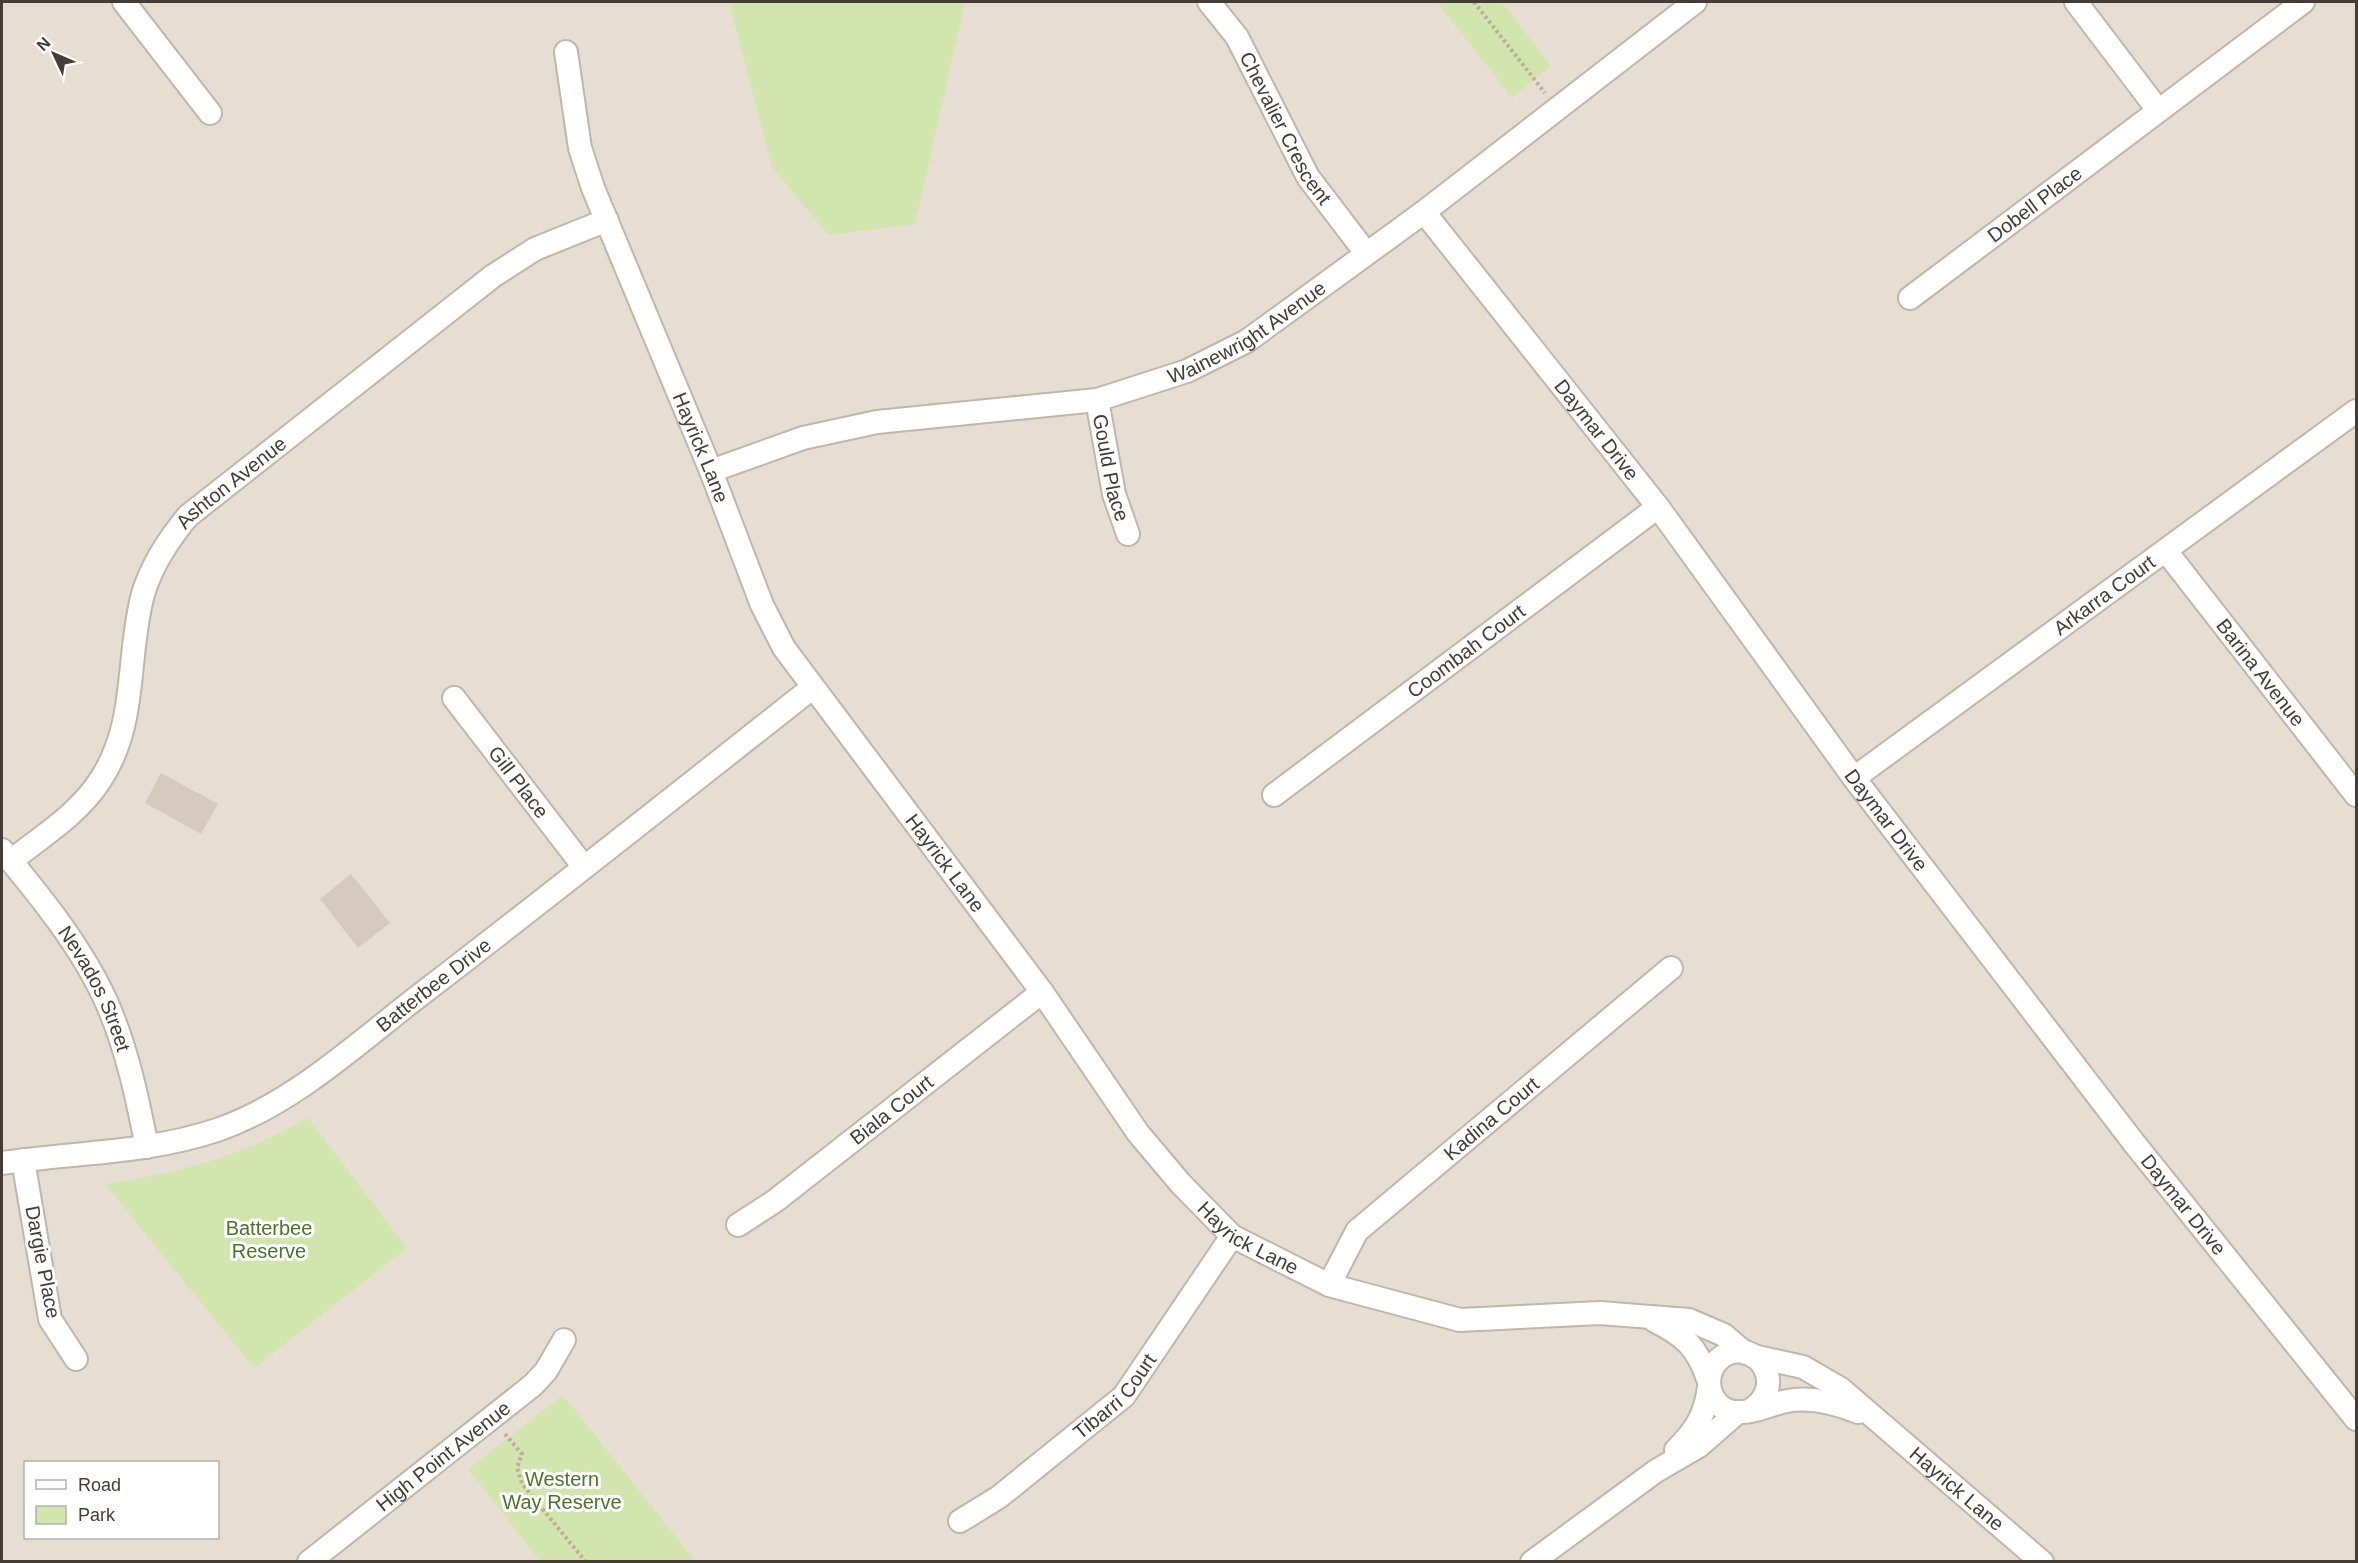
<svg xmlns="http://www.w3.org/2000/svg" width="2358" height="1563" font-family="Arial,sans-serif">
  <style>
    .residential { fill: #e6ded3; fill-rule: evenodd }
    .green { fill: #d2e5ae }
    .building { fill: #d6cabe }
    .lines { fill: none; stroke-linecap: round; stroke-linejoin: round }
    .street-casing { stroke: #c0b6ab; stroke-width: 26 }
    .path { stroke: #beae99; stroke-width: 4; stroke-dasharray: 3 3; stroke-linecap: butt }
    .street { stroke: #fff; stroke-width: 22 }
    .labels { text-anchor: middle; stroke-width: 6; stroke-linejoin: round; paint-order: stroke }
    .street-label { font-size: 20px; fill: #443c35; stroke: #fff }
    .park-label { font-size: 20px; fill: #4d732a; stroke: #fff }
  </style>
  <rect width="100%" height="100%" fill="#f2ede5"/>
  <path class="residential" d="M2 2H2356V1561L2 1562ZM26 1462H218V1538H26Z"/>
  <path class="green" d="M729 2H965L915 224 828 235 772 167Z
    M1437 2H1502L1551 66 1512 98Z
    M308 1118 407 1248 254 1368 105 1184C180 1173 242 1156 308 1118Z
    M563 1395 695 1561H540L468 1469Z"/>
  <path class="building" d="M161 773 218 804 201 834 145 803Z
    M351 874 390 923 358 948 320 899Z"/>
  <g class="lines">
    <defs>
      <g id="street">
        <path d="M124 2 210 113"/>
        <path id="s1" d="M1209 2 1237 37 1308 177 1366 253"/>
        <path d="M2076 2 2158 110"/>
        <path id="s2" d="M566 52 580 148 593 188 711 471 762 605 784 648 1042 992 1138 1133 1181 1184 1232 1236 1329 1285 1460 1320 1600 1313 1689 1320 1724 1335 1745 1353"/>
        <path id="s3" d="M1424 212 1658 507 1854 778 2134 1143 2356 1419"/>
        <path id="s4" d="M1910 298 2303 2"/>
        <path id="s5" d="M1097 400 1114 494 1128 534"/>
        <path id="s6" d="M711 471 803 438 877 422 1097 400 1187 371 1247 341 1424 212 1695 2"/>
        <path id="s7" d="M2166 551 2356 795"/>
        <path id="s8" d="M454 698 584 867"/>
        <path id="s9" d="M1854 778 2356 411"/>
        <path id="s10" d="M1274 795 1658 507"/>
        <path id="s11" d="M2 850C40 896 81 946 106 1001 127 1048 137 1097 147 1147"/>
        <path id="s12" d="M11 861C42 836 79 814 101 779 138 722 126 657 143 594 152 564 168 540 188 516L493 276 535 249 607 220"/>
        <path d="M23 1160 50 1319 76 1359"/>
        <path id="s13" d="M2 1163C76 1152 147 1154 220 1129 298 1101 363 1038 428 989 557 890 685 788 812 688"/>
        <path id="s14" d="M738 1225 775 1201 1042 992"/>
        <path id="s15" d="M1329 1285 1357 1231 1671 968"/>
        <path d="M1655 1321C1685 1336 1697 1347 1708 1379"/>
        <path id="s16" d="M1753 1356 1803 1367 1841 1389 2042 1562"/>
        <path d="M1749 1411C1790 1388 1757 1335 1723 1356 1699 1372 1708 1412 1738 1412 1754 1413 1771 1404 1787 1401 1811 1396 1836 1403 1858 1412"/>
        <path d="M1676 1450C1696 1430 1705 1416 1709 1387"/>
        <path id="s17" d="M960 1521 999 1497 1124 1396 1232 1236"/>
        <path id="s18" d="M309 1562 533 1385 546 1371 564 1340"/>
        <path d="M1532 1562 1656 1471 1699 1446 1738 1412"/>
      </g>
    </defs>
    <use href="#street" class="street-casing"/>
    <path class="path" d="M1474 2 1545 93
      M505 1434 522 1454 517 1468 522 1484 586 1562"/>
    <use href="#street" class="street"/>
  </g>
  <g class="labels">
    <g class="street-label">
      <text dy="7" stroke="none"><textPath href="#s1" startOffset="148">Chevalier Crescent</textPath></text>
      <text dy="7" stroke="none"><textPath href="#s4" startOffset="156">Dobell Place</textPath></text>
      <text dy="7" stroke="none"><textPath href="#s6" startOffset="560">Wainewright Avenue</textPath></text>
      <text dy="7" stroke="none"><textPath href="#s3" startOffset="278">Daymar Drive</textPath></text>
      <text dy="7" stroke="none"><textPath href="#s2" startOffset="420">Hayrick Lane</textPath></text>
      <text dy="7" stroke="none"><textPath href="#s5" startOffset="69">Gould Place</textPath></text>
      <text dy="7" stroke="none"><textPath href="#s12" startOffset="459">Ashton Avenue</textPath></text>
      <text dy="7" stroke="none"><textPath href="#s9" startOffset="310">Arkarra Court</textPath></text>
      <text dy="7" stroke="none"><textPath href="#s10" startOffset="240">Coombah Court</textPath></text>
      <text dy="7" stroke="none"><textPath href="#s7" startOffset="154">Barina Avenue</textPath></text>
      <text dy="7" stroke="none"><textPath href="#s8" startOffset="106">Gill Place</textPath></text>
      <text dy="7" stroke="none"><textPath href="#s3" startOffset="764">Daymar Drive</textPath></text>
      <text dy="7" stroke="none"><textPath href="#s2" startOffset="906">Hayrick Lane</textPath></text>
      <text dy="7" stroke="none"><textPath href="#s13" startOffset="480">Batterbee Drive</textPath></text>
      <text dy="7" stroke="none"><textPath href="#s11" startOffset="168">Nevados Street</textPath></text>
      <text dy="7" stroke="none"><textPath href="#s14" startOffset="192">Biala Court</textPath></text>
      <text dy="7" stroke="none"><textPath href="#s15" startOffset="236">Kadina Court</textPath></text>
      <text dy="7" stroke="none"><textPath href="#s3" startOffset="1250">Daymar Drive</textPath></text>
      <text dy="7" stroke="none"><textPath href="#s2" startOffset="1392">Hayrick Lane</textPath></text>
      <text transform="translate(43 1262) rotate(79)" y="7">Dargie Place</text>
      <text dy="7" stroke="none"><textPath href="#s17" startOffset="200">Tibarri Court</textPath></text>
      <text dy="7" stroke="none"><textPath href="#s18" startOffset="171">High Point Avenue</textPath></text>
      <text dy="7" stroke="none"><textPath href="#s16" startOffset="248">Hayrick Lane</textPath></text>
    </g>
    <g class="park-label">
      <text x="269" y="1235">Batterbee<tspan x="269" dy="23">Reserve</tspan></text>
      <text x="562" y="1486">Western<tspan x="562" dy="23">Way Reserve</tspan></text>
    </g>
  </g>
  <rect width="2358" height="1563" fill="none" stroke="#443c35" stroke-width="6"/>
  <rect x="24" y="1461" width="195" height="78" fill="#ffffff" stroke="#b4b1ae" stroke-width="1.5"/>
  <rect x="36" y="1480" width="30" height="9" fill="#ffffff" stroke="#b4b1ae" stroke-width="1.5"/>
  <text x="78" y="1491" font-size="18" fill="#443c35">Road</text>
  <rect x="36" y="1506" width="30" height="18" fill="#d2e5ae" stroke="#b4b1ae" stroke-width="1.5"/>
  <text x="78" y="1521" font-size="18" fill="#443c35">Park</text>
  <g transform="translate(54 54) rotate(314)" stroke="#ffffff" stroke-width="4.5" paint-order="stroke">
  <path d="M0-4.5L10 22L0 15L-10 22Z" fill="#443c35"/>
  <text y="-9" font-size="16" font-weight="bold" text-anchor="middle" fill="#443c35">N</text>
  </g>
</svg>
